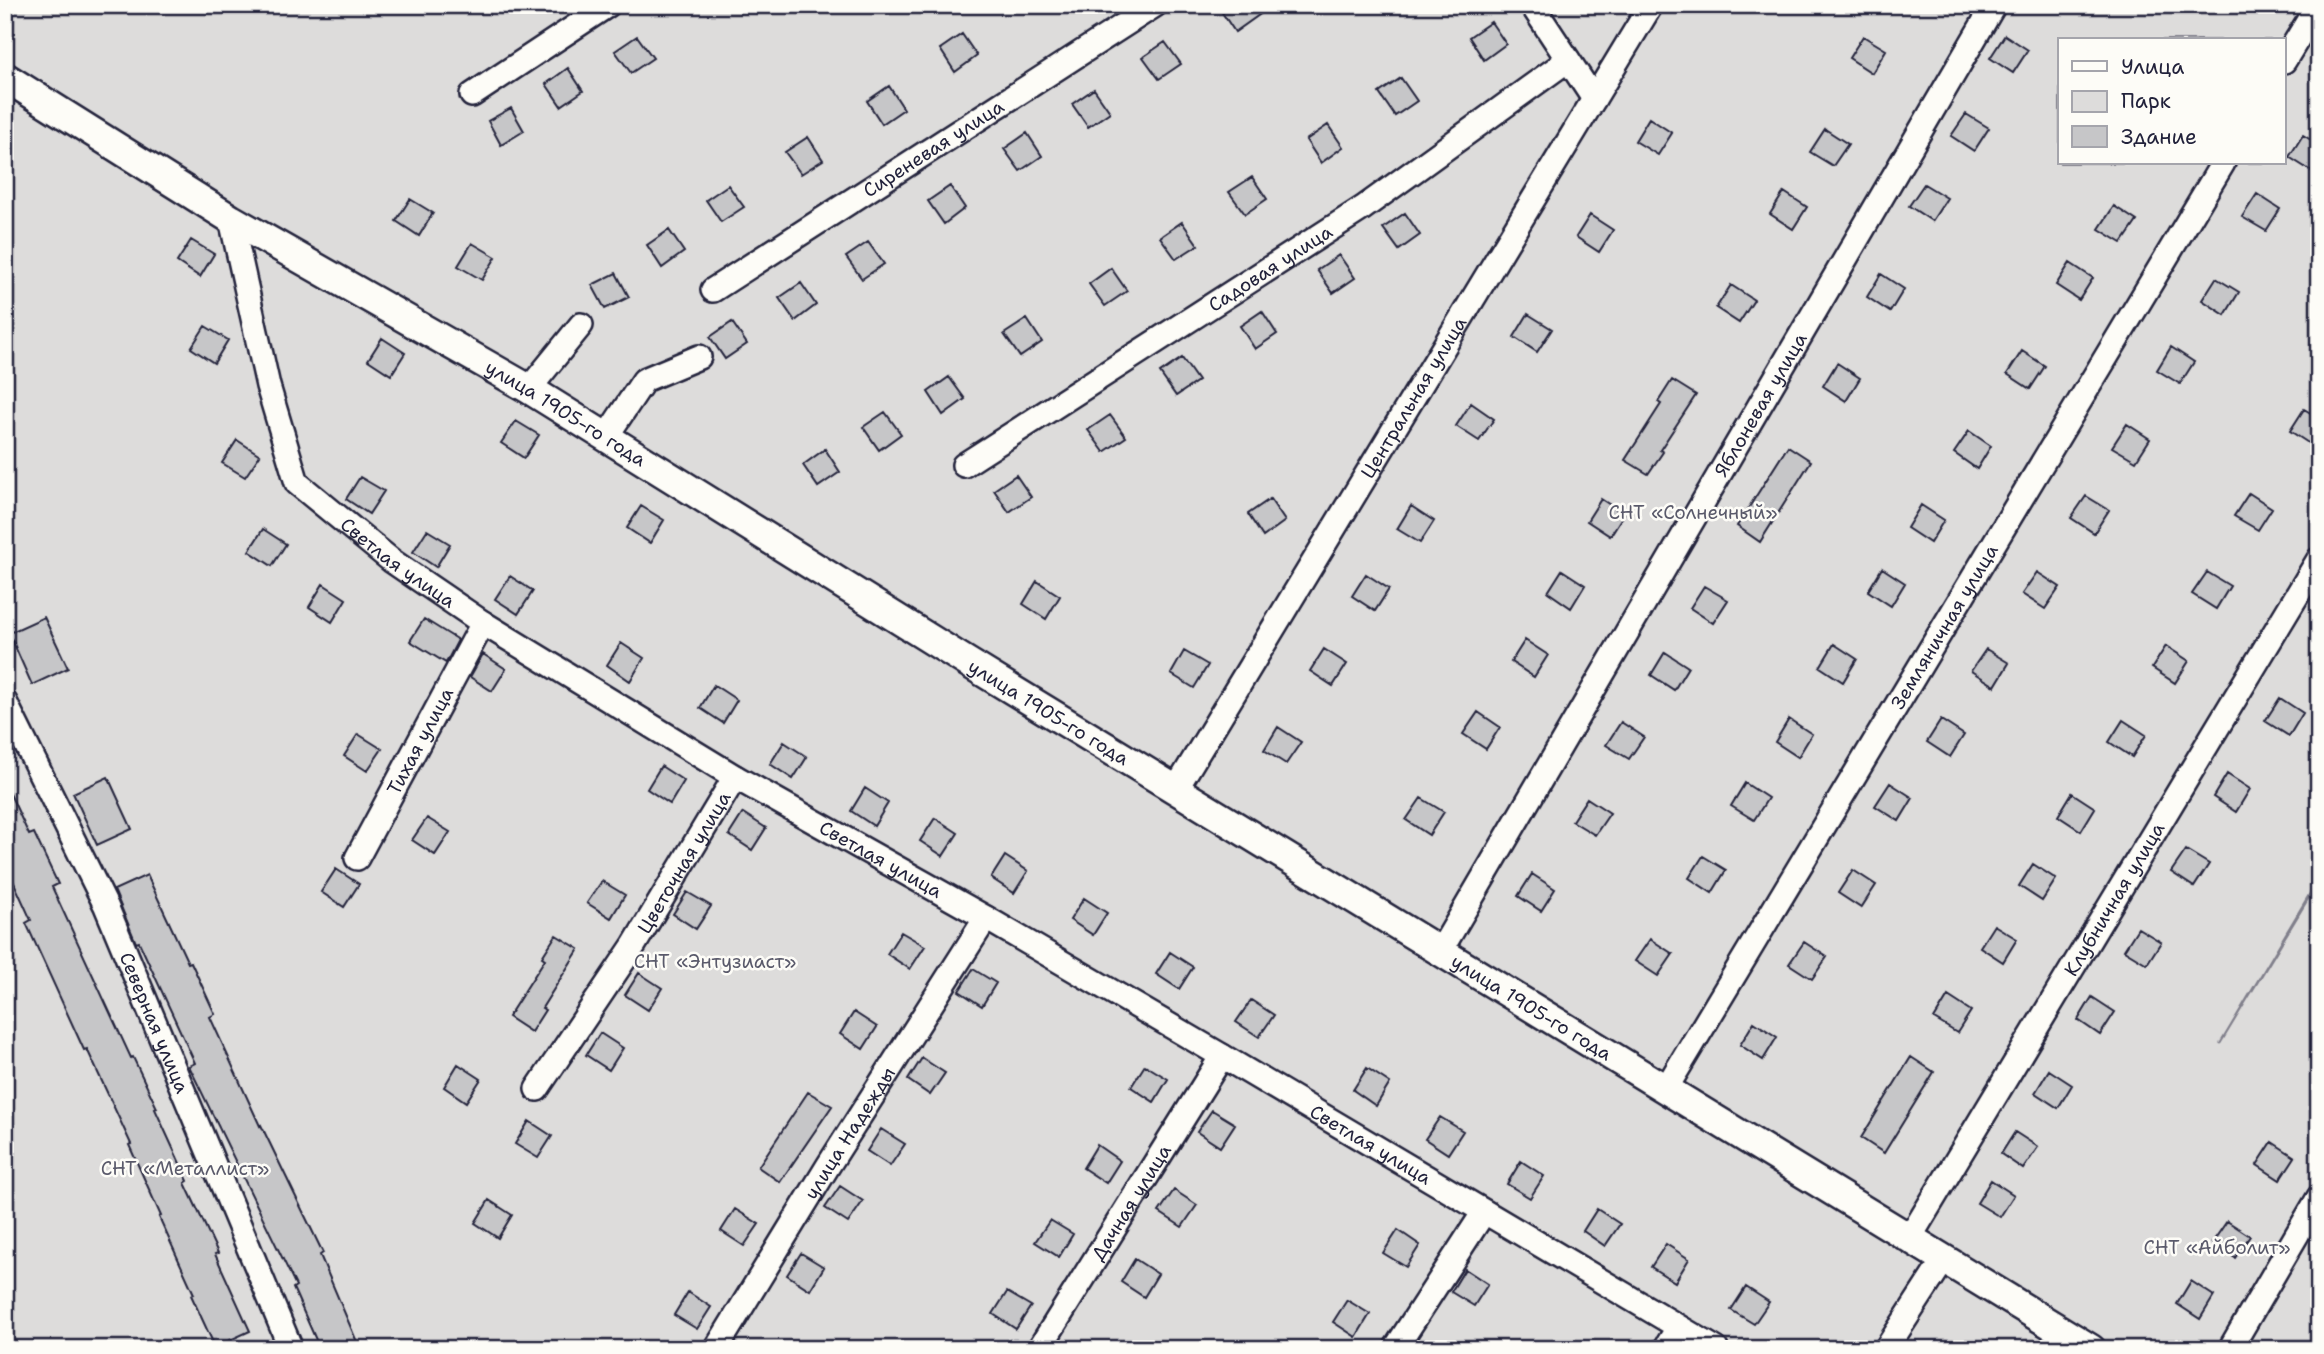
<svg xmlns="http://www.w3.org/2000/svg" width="2324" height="1354" font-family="'Shantell Sans',sans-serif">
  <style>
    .green { fill: #dddcdb; stroke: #807f8b; stroke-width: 2; fill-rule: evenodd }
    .building { fill: #c6c6c8; stroke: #22223b; stroke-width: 2 }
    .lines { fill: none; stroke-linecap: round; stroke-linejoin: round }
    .minor-casing { stroke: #22223b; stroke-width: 28 }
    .tertiary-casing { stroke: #22223b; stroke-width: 33 }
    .minor { stroke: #fdfcf7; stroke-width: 23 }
    .tertiary { stroke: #fdfcf7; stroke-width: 28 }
    .labels { text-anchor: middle; stroke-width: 5; stroke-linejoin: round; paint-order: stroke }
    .street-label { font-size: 19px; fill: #22223b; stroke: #fdfcf7 }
    .park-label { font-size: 19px; fill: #5a5a6b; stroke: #fdfcf7 }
  </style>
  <rect width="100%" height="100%" fill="#fdfcf7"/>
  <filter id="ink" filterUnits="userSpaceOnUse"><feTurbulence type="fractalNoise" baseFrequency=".0143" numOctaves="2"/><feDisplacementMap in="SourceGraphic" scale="14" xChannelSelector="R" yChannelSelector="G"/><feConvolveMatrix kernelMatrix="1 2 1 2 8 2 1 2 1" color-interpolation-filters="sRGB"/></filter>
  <g filter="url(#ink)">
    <path class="green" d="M5 5H2319V878L2220 1044 2319 881V1349H5ZM2060 40H2284V163H2060Z"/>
    <path class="building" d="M1217 5H1273L1235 32Z
      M1491 22 1506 44 1484 60 1469 37Z
      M962 34 977 56 955 72 940 49Z
      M2005 35 2028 50 2013 73 1990 58Z
      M637 36 653 58 631 73 615 51Z
      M1863 36 1886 50 1872 73 1849 58Z
      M1165 42 1181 64 1159 79 1143 57Z
      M568 68 583 91 561 106 546 84Z
      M1401 78 1417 101 1395 116 1379 93Z
      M889 86 904 109 882 124 867 101Z
      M1094 89 1110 112 1088 127 1072 104Z
      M511 108 524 131 501 145 488 121Z
      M1966 114 1989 128 1974 151 1951 136Z
      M1649 118 1672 133 1658 155 1635 141Z
      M1328 125 1343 147 1321 163 1306 140Z
      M1825 129 1848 144 1833 166 1810 152Z
      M1027 133 1042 156 1020 171 1004 149Z
      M2303 135 2319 145V176L2289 157Z
      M808 137 823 160 801 174 785 152Z
      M1252 177 1267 199 1245 214 1229 192Z
      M1924 184 1947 198 1932 221 1909 206Z
      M728 185 744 207 721 222 706 200Z
      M950 186 965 208 944 224 928 201Z
      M1784 192 1807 207 1793 229 1770 214Z
      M2257 194 2280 209 2266 231 2242 217Z
      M410 199 433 213 419 236 396 221Z
      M2114 206 2137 221 2122 243 2099 229Z
      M1405 213 1420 235 1399 250 1383 228Z
      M1590 215 1613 230 1599 252 1576 237Z
      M1182 222 1198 245 1176 259 1160 237Z
      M669 230 684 252 662 268 647 245Z
      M191 240 214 254 200 277 177 262Z
      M868 242 884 264 862 279 846 257Z
      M472 243 496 257 482 280 458 266Z
      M1339 255 1355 278 1333 293 1317 270Z
      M2070 263 2093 278 2079 300 2056 285Z
      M1111 268 1127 291 1105 306 1089 284Z
      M616 273 629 297 605 309 592 285Z
      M1881 274 1904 289 1890 312 1867 297Z
      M2216 278 2239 292 2225 315 2202 300Z
      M801 283 816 305 795 321 779 298Z
      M1731 285 1754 300 1739 323 1716 308Z
      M1262 311 1277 334 1255 349 1240 326Z
      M1528 314 1552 329 1537 352 1514 337Z
      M1027 319 1042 342 1020 357 1004 334Z
      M732 322 747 344 725 359 710 337Z
      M205 326 228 340 214 363 191 348Z
      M382 338 405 353 391 375 368 360Z
      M2171 347 2194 362 2180 384 2157 370Z
      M2022 351 2045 366 2030 389 2007 374Z
      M1182 358 1198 381 1176 396 1160 373Z
      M1837 363 1860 378 1846 401 1823 386Z
      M949 377 965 399 943 415 928 392Z
      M1672 380 1696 395 1660 450 1663 452 1648 474 1625 460 1661 404 1658 402Z
      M1471 403 1494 419 1479 441 1456 426Z
      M2304 409 2319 418V450L2290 431Z
      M885 412 901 434 879 450 863 427Z
      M1110 415 1126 437 1104 452 1088 430Z
      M516 421 539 435 524 458 501 443Z
      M2127 424 2150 439 2136 461 2112 447Z
      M1969 431 1991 446 1977 469 1954 453Z
      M237 440 260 455 245 477 222 463Z
      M1788 446 1811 461 1760 542 1737 526Z
      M825 449 840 472 818 487 803 465Z
      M1016 475 1031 497 1009 512 994 490Z
      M360 477 384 491 369 514 346 499Z
      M2249 493 2272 508 2258 530 2234 516Z
      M2086 496 2109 510 2094 533 2071 518Z
      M1270 499 1285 521 1263 537 1248 514Z
      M1601 499 1624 514 1610 536 1587 521Z
      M1921 505 1944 520 1930 543 1907 528Z
      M641 506 664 520 650 543 627 528Z
      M1411 506 1434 521 1420 543 1397 529Z
      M263 529 286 544 272 566 249 551Z
      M427 530 450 544 436 567 413 552Z
      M1882 568 1905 583 1891 606 1868 591Z
      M1562 570 1585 585 1571 608 1548 592Z
      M2037 572 2060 587 2045 609 2022 594Z
      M2207 572 2230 586 2216 609 2192 594Z
      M1366 574 1389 589 1375 611 1352 596Z
      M510 576 533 591 518 614 495 599Z
      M1037 581 1060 596 1046 619 1023 604Z
      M323 584 346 599 332 622 309 607Z
      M1704 586 1728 600 1713 623 1690 608Z
      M44 617 68 668 32 685 9 633Z
      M424 619 458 640 446 663 410 641Z
      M1525 640 1548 655 1534 677 1511 662Z
      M621 643 644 658 630 681 607 665Z
      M1834 644 1857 659 1843 682 1820 667Z
      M2166 646 2189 661 2175 683 2152 668Z
      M1324 649 1347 664 1333 686 1310 671Z
      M1986 649 2009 663 1995 686 1971 671Z
      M1184 651 1208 665 1194 688 1171 674Z
      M1665 652 1688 667 1674 690 1651 675Z
      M483 654 506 669 492 691 470 677Z
      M714 685 737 700 723 723 700 708Z
      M2280 698 2303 713 2289 736 2265 721Z
      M1478 712 1500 727 1486 749 1463 734Z
      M1789 719 1812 734 1798 757 1775 742Z
      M1941 720 1964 735 1950 757 1927 742Z
      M2123 720 2146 735 2132 757 2109 742Z
      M1621 722 1644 737 1629 759 1606 745Z
      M1278 727 1301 742 1286 764 1264 750Z
      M358 734 382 749 367 771 344 756Z
      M784 742 807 757 793 779 770 764Z
      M661 766 684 781 670 804 647 789Z
      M2227 774 2250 789 2236 812 2213 797Z
      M108 777 132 829 97 845 73 793Z
      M5 783 29 835 34 833 58 884 52 887 131 1058 133 1057 157 1108 155 1109 188 1181 185 1183 218 1253 215 1254 250 1331 215 1347 191 1295 194 1294 159 1217 161 1216 129 1145 131 1144 87 1049 84 1050 26 923 31 920 5 863Z
      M1745 783 1768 798 1754 820 1731 806Z
      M1890 783 1913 798 1899 821 1875 806Z
      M865 788 888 803 874 826 851 811Z
      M2072 793 2095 808 2081 831 2058 816Z
      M1421 798 1444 812 1429 835 1406 820Z
      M1587 798 1610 813 1595 835 1572 821Z
      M743 813 766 828 752 850 729 835Z
      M427 818 450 832 435 855 412 840Z
      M935 818 958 833 943 856 920 841Z
      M2186 850 2209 864 2194 887 2171 872Z
      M1005 856 1028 871 1014 893 991 878Z
      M1703 856 1726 870 1712 893 1689 878Z
      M2033 864 2056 879 2042 901 2019 886Z
      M336 869 359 884 344 907 321 892Z
      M1853 870 1876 885 1861 908 1838 893Z
      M1532 874 1555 889 1541 911 1518 896Z
      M147 875 188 963 191 962 215 1014 210 1017 260 1126 261 1125 323 1253 320 1255 360 1349H320L293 1288 296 1286 189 1066 195 1063 139 942 136 943 114 890Z
      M602 881 625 895 611 918 587 903Z
      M687 892 711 906 696 929 673 914Z
      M1084 898 1107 913 1093 935 1070 920Z
      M1994 925 2017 939 2003 962 1980 947Z
      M2138 928 2161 942 2147 964 2124 950Z
      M901 932 925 946 910 969 887 954Z
      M556 935 579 949 542 1008 545 1010 531 1032 508 1017 545 959 542 957Z
      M1650 939 1673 954 1658 976 1635 961Z
      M1804 942 1827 957 1812 979 1789 964Z
      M1170 952 1193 967 1179 989 1156 974Z
      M973 969 996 983 982 1006 959 991Z
      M639 973 662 988 648 1010 625 995Z
      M1948 996 1971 1011 1957 1033 1934 1019Z
      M2092 997 2115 1012 2100 1035 2078 1020Z
      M1251 1000 1274 1015 1259 1037 1236 1022Z
      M854 1012 877 1027 863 1049 840 1034Z
      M1754 1022 1777 1037 1763 1060 1740 1045Z
      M600 1033 623 1048 609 1070 586 1055Z
      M1911 1057 1934 1072 1884 1153 1861 1138Z
      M922 1058 945 1073 930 1095 908 1080Z
      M458 1064 481 1079 466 1102 444 1087Z
      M1145 1065 1168 1079 1154 1102 1131 1087Z
      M1367 1068 1390 1083 1376 1106 1353 1090Z
      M2049 1070 2072 1085 2058 1108 2035 1093Z
      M808 1092 832 1106 780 1182 758 1167Z
      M1212 1110 1235 1124 1220 1147 1197 1132Z
      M1440 1117 1463 1131 1448 1154 1425 1139Z
      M529 1121 552 1136 538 1158 515 1144Z
      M881 1129 905 1144 890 1166 867 1151Z
      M2015 1132 2038 1147 2023 1169 2001 1154Z
      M2272 1142 2295 1157 2280 1180 2257 1165Z
      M1097 1145 1120 1161 1106 1183 1083 1168Z
      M1521 1161 1544 1176 1530 1198 1507 1184Z
      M1991 1180 2014 1195 2000 1217 1977 1203Z
      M840 1186 863 1201 848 1223 825 1208Z
      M1174 1190 1197 1205 1182 1227 1159 1212Z
      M489 1200 512 1215 498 1238 475 1223Z
      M735 1209 759 1224 744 1246 721 1231Z
      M1597 1209 1620 1224 1605 1246 1583 1231Z
      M1050 1220 1073 1234 1059 1257 1035 1242Z
      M2227 1221 2250 1236 2235 1258 2212 1243Z
      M1398 1230 1420 1245 1406 1267 1383 1253Z
      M1666 1244 1689 1259 1675 1282 1651 1267Z
      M801 1253 824 1267 810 1290 787 1275Z
      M1135 1259 1158 1274 1144 1297 1121 1282Z
      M1465 1269 1488 1284 1474 1306 1451 1292Z
      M2191 1281 2214 1296 2200 1319 2177 1304Z
      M1746 1287 1769 1302 1754 1324 1731 1310Z
      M688 1292 711 1307 697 1329 674 1315Z
      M1007 1292 1031 1306 1016 1329 993 1314Z
      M1347 1300 1370 1314 1356 1337 1333 1322Z"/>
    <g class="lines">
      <defs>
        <g id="minor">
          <path d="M1532 5 1594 99"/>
          <path d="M2284 61 2318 5"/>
          <path d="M472 95 608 5"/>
          <path id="s1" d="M231 219 268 386 297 483 392 561 483 623 735 777 986 918 1222 1056 1716 1349"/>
          <path id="s2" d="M713 290 1155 5"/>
          <path d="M529 389 581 325"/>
          <path d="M606 437 644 380 699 357"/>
          <path id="s3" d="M964 465 1363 208 1568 60"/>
          <path id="s4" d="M5 702 106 906 291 1349"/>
          <path id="s5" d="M1176 789 1651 5"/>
          <path id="s6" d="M357 858 483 623"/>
          <path id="s7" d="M1441 950 1994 5"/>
          <path id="s8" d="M537 1089 634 945 735 777"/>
          <path id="s9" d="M1665 1090 2223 163"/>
          <path id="s10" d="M1909 1239 2319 559"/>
          <path id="s11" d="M716 1349 828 1166 986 918"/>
          <path id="s12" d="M1039 1349 1222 1056"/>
          <path d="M1395 1349 1484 1212"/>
          <path d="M1665 1349 1678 1328"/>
          <path d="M1886 1349 1943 1261"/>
          <path d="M2230 1349 2319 1197"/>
        </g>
        <g id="tertiary">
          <path id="s13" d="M5 77 231 219 529 389 967 662 2091 1349"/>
        </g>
      </defs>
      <use href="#minor" class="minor-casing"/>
      <use href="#tertiary" class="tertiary-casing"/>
      <use href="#minor" class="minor"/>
      <use href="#tertiary" class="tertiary"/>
    </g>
  </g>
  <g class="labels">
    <g class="street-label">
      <text dy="7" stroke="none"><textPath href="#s2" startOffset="262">Сиреневая улица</textPath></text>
      <text dy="7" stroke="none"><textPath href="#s3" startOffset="364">Садовая улица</textPath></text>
      <text dy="7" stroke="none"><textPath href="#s5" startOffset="458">Центральная улица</textPath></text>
      <text dy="7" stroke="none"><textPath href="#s7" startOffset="632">Яблоневая улица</textPath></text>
      <text dy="7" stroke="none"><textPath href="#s13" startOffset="654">улица 1905-го года</textPath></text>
      <text dy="7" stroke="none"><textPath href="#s1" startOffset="401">Светлая улица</textPath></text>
      <text dy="7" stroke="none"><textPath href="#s9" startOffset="541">Земляничная улица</textPath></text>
      <text dy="7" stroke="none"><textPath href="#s13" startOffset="1222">улица 1905-го года</textPath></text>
      <text dy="7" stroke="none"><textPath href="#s6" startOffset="133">Тихая улица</textPath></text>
      <text dy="7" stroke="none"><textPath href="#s1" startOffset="968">Светлая улица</textPath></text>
      <text dy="7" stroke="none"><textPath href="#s8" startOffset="270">Цветочная улица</textPath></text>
      <text dy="7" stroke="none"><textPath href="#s10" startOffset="397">Клубничная улица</textPath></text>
      <text dy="7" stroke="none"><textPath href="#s13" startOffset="1788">улица 1905-го года</textPath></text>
      <text dy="7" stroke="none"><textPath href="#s4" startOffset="354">Северная улица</textPath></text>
      <text dy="7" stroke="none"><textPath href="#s11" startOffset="254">улица Надежды</textPath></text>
      <text dy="7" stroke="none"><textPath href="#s1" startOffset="1535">Светлая улица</textPath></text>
      <text dy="7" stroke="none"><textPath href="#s12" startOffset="173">Дачная улица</textPath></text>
    </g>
    <g class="park-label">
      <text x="1693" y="519">СНТ «Солнечный»</text>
      <text x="715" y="968">СНТ «Энтузиаст»</text>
      <text x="185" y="1175">СНТ «Металлист»</text>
      <text x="2217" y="1254">СНТ «Айболит»</text>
    </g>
  </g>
  <rect width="2324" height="1354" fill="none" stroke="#fdfcf7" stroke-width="28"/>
  <rect x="14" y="14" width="2296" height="1326" fill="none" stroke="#22223b" stroke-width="2.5" filter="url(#ink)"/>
  <rect x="2058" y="38" width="228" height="126" fill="#fdfcf7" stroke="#a5a5ac" stroke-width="2"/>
  <rect x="2072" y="61" width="35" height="10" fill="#fdfcf7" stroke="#a5a5ac" stroke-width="2"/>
  <text x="2121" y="74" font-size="21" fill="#22223b">Улица</text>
  <rect x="2072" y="91" width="35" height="21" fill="#dddcdb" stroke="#a5a5ac" stroke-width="2"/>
  <text x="2121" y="108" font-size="21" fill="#22223b">Парк</text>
  <rect x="2072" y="126" width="35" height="21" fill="#c6c6c8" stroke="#a5a5ac" stroke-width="2"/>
  <text x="2121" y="144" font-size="21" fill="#22223b">Здание</text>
</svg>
